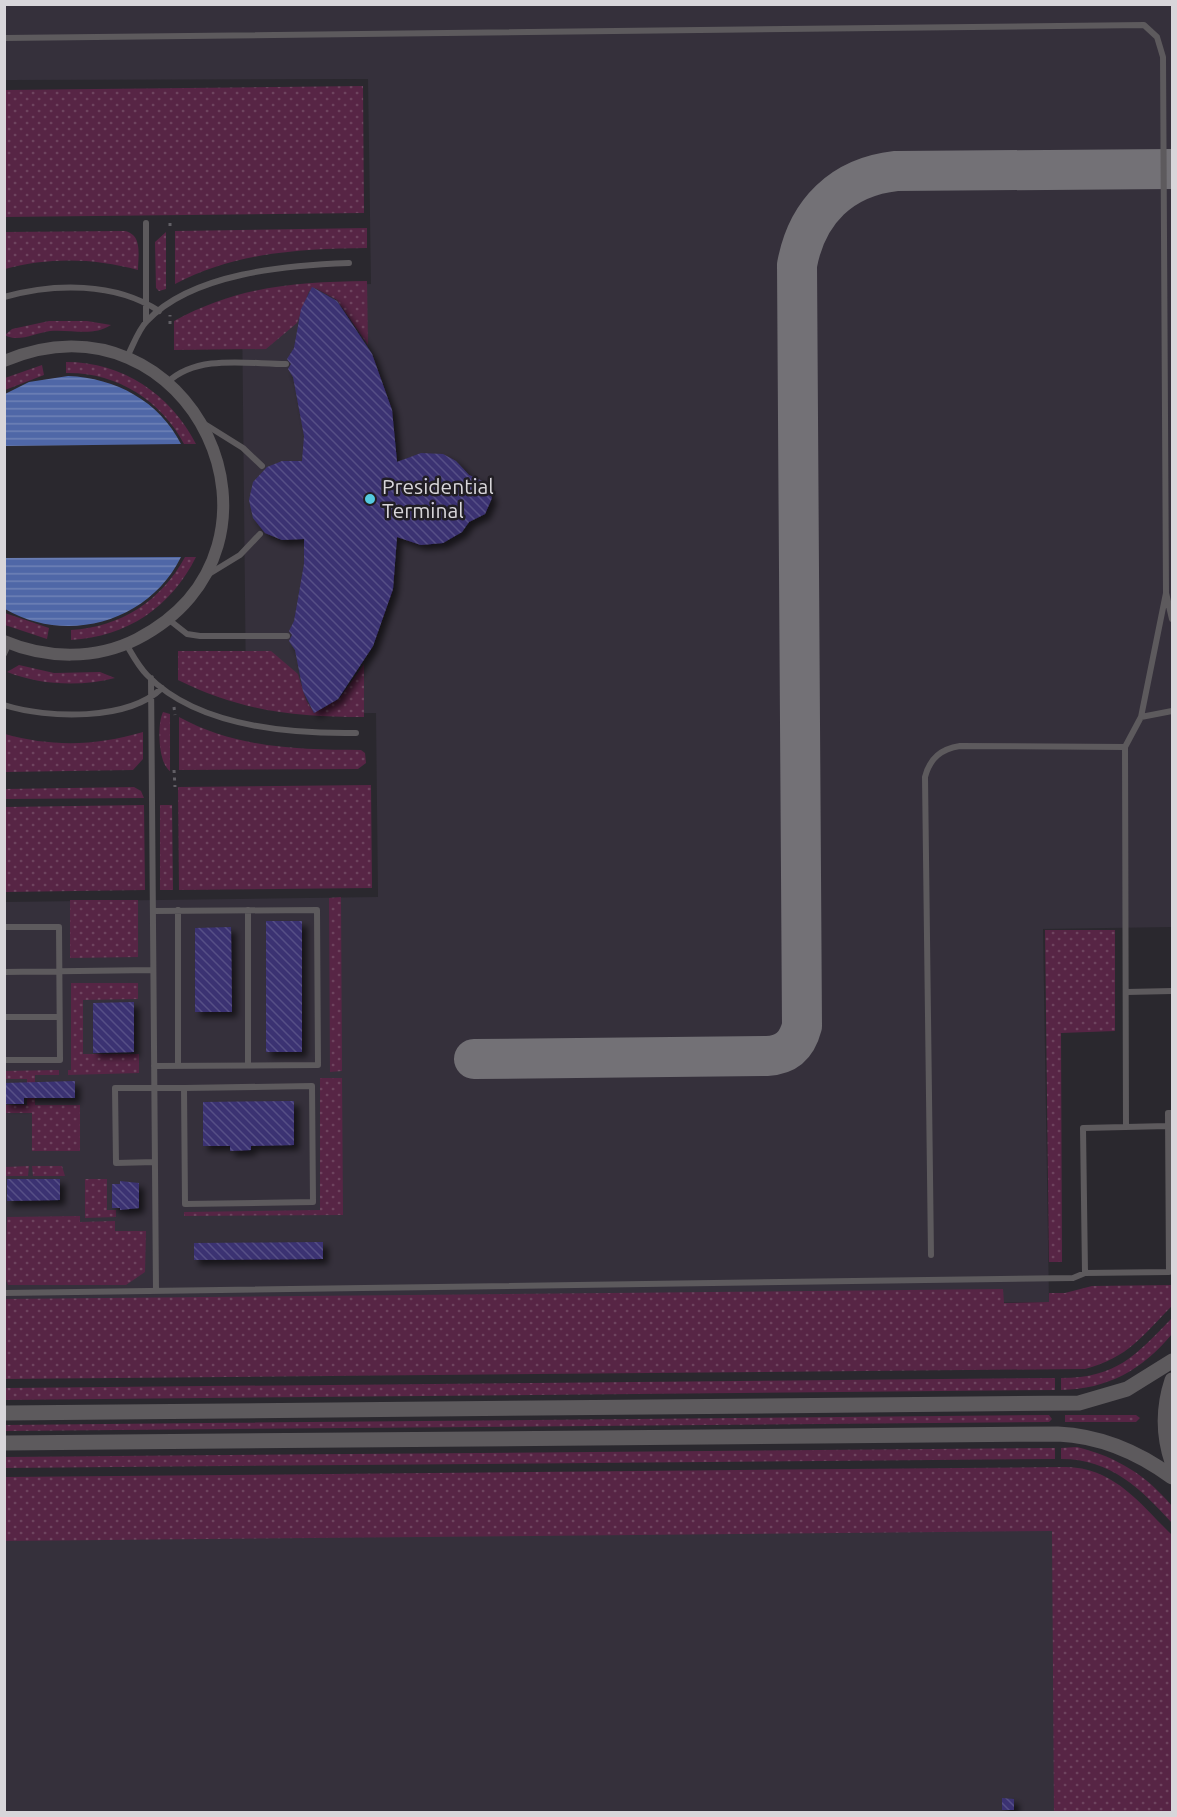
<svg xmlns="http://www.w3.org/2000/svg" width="1177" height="1817" font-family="Ubuntu,sans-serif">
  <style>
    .built { fill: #35303b }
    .grass { fill: url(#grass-dots) }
    .water { fill: url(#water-rules) }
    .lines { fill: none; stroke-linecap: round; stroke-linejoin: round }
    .taxiway { stroke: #737176; stroke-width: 40 }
    .building { fill: url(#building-back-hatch); filter: url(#shadow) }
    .path { stroke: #615f65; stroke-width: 3; stroke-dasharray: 3 4.5; stroke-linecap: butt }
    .service { stroke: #5d5a5d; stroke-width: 6 }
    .minor { stroke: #5d5a5d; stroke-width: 12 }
    .tertiary { stroke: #5d5a5d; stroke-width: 15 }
    .poi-dot { fill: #55cadf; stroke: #211e24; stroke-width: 2 }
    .labels { text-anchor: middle; stroke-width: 5; stroke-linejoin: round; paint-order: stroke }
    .poi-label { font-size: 21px; fill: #d8d6da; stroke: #211e24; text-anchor: start }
  </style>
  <defs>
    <pattern id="grass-dots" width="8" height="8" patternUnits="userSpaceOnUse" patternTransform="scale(1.5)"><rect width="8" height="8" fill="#572545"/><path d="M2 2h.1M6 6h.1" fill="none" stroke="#6e445f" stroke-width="1.8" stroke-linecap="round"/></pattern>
    <pattern id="water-rules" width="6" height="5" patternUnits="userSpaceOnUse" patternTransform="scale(1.5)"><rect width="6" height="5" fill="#4f67a7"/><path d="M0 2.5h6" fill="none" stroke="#7083b6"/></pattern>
    <pattern id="building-back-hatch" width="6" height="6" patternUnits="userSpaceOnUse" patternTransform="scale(1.5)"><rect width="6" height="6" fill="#3b3272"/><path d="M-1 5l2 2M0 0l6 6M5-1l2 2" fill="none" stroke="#574f86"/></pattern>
    <filter id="shadow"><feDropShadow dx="5" dy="5" stdDeviation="3" flood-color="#0009"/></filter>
  </defs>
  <rect width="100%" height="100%" fill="#2a282e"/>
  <path class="built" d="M5 5H1172V927L1043 929 1049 1302 5 1312 4 902 378 897 376 713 312 714 246 694 242 308 313 286 371 284 368 79 5 80Z
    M1052 1525 1059 1812H5L4 1538Z"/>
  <path class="grass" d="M363 86 364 213 5 217V90Z
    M367 228V248C300 249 236 252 175 284V231Z
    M125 231C143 235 138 256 138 270 94 258 49 257 5 269V232Z
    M166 232V289L159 291 156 288 155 242Z
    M367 281 368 345 337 300 315 288 309 291 297 323 266 349 174 350V321C238 286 296 282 367 281Z
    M49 321H87L111 325C93 337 71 329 50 331 36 333 17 343 5 335L12 329Z
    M66 362C123 362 170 394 196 444H184C161 400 116 372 66 373Z
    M42 365 44 375 5 390V378Z
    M185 557H196C171 607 127 637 71 640V630C121 627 161 601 185 557Z
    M5 613 49 628 47 639 5 625Z
    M178 651H271L298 674 306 700 314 713 339 699 364 664V717C294 717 241 711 178 680Z
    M19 665 54 673 100 672 115 678C79 687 41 685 7 672Z
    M163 712 170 714V771C158 763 157 724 163 712Z
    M179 717C236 748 298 750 361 750L365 753 366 763 358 769 179 770Z
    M143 732V759L133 770 5 772V734C51 747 97 746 143 732Z
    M371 785 372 888 179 890 178 787Z
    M134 787 141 791 144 798 5 799V789Z
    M144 805 145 890 5 892V807Z
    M160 805H172L173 890H160Z
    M341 897 342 1071 330 1072 329 898Z
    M70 900H138V957L70 958Z
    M1045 930H1115V1031L1061 1033 1062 1262H1049Z
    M71 983H138V999L83 1000V1054H139V1073L68 1075V1070H71Z
    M59 1070V1075H35V1105H80V1151H32V1113H5V1105H27V1079H5L4 1071Z
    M320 1078H342L343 1215 184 1216V1212L320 1210Z
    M29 1166 28 1176H5L6 1167Z
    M32 1166H62L65 1176H33Z
    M85 1179H107V1210H116V1217L85 1218Z
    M80 1216V1222L115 1221V1231H146L145 1272 126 1285H8L5 1277 7 1217Z
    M1172 1285V1306C1143 1335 1128 1358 1085 1369L5 1379V1299L1003 1289 1004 1303 1049 1302V1293H1065L1092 1286Z
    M1172 1318V1334C1142 1370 1108 1389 1061 1390V1378C1117 1378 1136 1355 1172 1318Z
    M1055 1378V1390L4 1400 5 1388Z
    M1049 1415 1052 1419 1049 1422 4 1431 5 1425Z
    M1065 1415H1136L1140 1418 1136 1422H1065Z
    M1077 1447C1117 1457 1146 1475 1172 1506V1523C1141 1489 1111 1459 1061 1459V1448Z
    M1055 1448V1459L4 1468 5 1457Z
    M1066 1467C1115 1468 1140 1504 1172 1535V1812H1054L1052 1531 5 1541V1477Z"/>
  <path class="water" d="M68 376C116 378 159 401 181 444L5 446V394L29 382Z
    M181 557C149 622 67 645 5 609V558Z"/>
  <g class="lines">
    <path class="taxiway" d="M474 1059 767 1056C787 1055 797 1045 802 1026L797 265C807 211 842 177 896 171L1172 169"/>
  </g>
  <path class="building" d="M312 287 337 301 372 354 392 410 397 462 421 453 443 454 456 461 469 475 485 482 492 498 485 514 469 522 462 532 443 543 421 545 397 537 393 589 373 646 338 699 314 713 303 691 295 650 289 641 292 635 289 631 294 621 304 564V539L282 540 265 533 253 518 249 500 253 482 267 467 282 461H302L304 436 293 377 288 369 291 364 287 359 294 348 301 309Z
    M266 921H302V1052H266Z
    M231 927 232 1012H195V928Z
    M134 1002V1052L93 1053V1003Z
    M75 1081V1098H24V1104H4V1083Z
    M294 1101V1145L251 1146V1150L230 1151V1146H203V1102Z
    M7 1179H60V1200L7 1201Z
    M120 1181 139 1183V1208L120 1210V1208H112V1184H120Z
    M323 1242V1259L194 1260V1243Z
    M1002 1798 1014 1799V1810H1002Z"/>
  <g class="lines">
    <path class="path" d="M170 223V230
      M170 324V315
      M174 707 175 715
      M174 770 175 787"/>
    <path class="service" d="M4 38 1144 25 1157 37 1163 57 1166 593
      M4 297C54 283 115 282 159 311
      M146 322V223
      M127 357C133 346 138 330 147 321 192 273 288 265 349 263
      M168 382C198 354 248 364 286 364
      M203 423 243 448 262 466
      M204 577 240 555 260 534
      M168 619 187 634 200 636H287
      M126 644C132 654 138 666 147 675 197 727 288 734 356 733
      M4 654 9 643
      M151 678 156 1291
      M4 705C48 719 128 721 162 688
      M1141 717 1172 711
      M178 910V1066
      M248 910V1065
      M153 911 317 910 318 1065 154 1066
      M4 927H59L60 1060H4
      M4 972 153 970
      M1127 992 1172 991
      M4 1017H59
      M312 1086 313 1202 185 1204 184 1088Z
      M1126 1127 1125 747 1141 717 1166 593 1172 619
      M155 1162 116 1163 115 1088H184
      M931 1255 925 777C930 758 941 749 960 746L1125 747
      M1085 1273 1083 1128 1168 1126
      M4 1293 1073 1278 1085 1273 1169 1272 1168 1113H1172"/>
    <path class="minor" d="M4 361C191 282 315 547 137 639 96 660 46 659 4 641"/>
    <path class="tertiary" d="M1172 1380C1163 1407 1163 1435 1172 1462
      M4 1413 1079 1403 1127 1389 1172 1361
      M4 1443 1058 1434C1101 1436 1138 1452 1172 1477"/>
  </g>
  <circle class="poi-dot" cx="370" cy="499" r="6"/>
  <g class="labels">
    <g class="poi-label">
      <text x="382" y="494">Presidential<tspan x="382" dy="24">Terminal</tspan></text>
    </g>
  </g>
  <rect width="1177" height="1817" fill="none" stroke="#d8d6da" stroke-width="12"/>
</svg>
